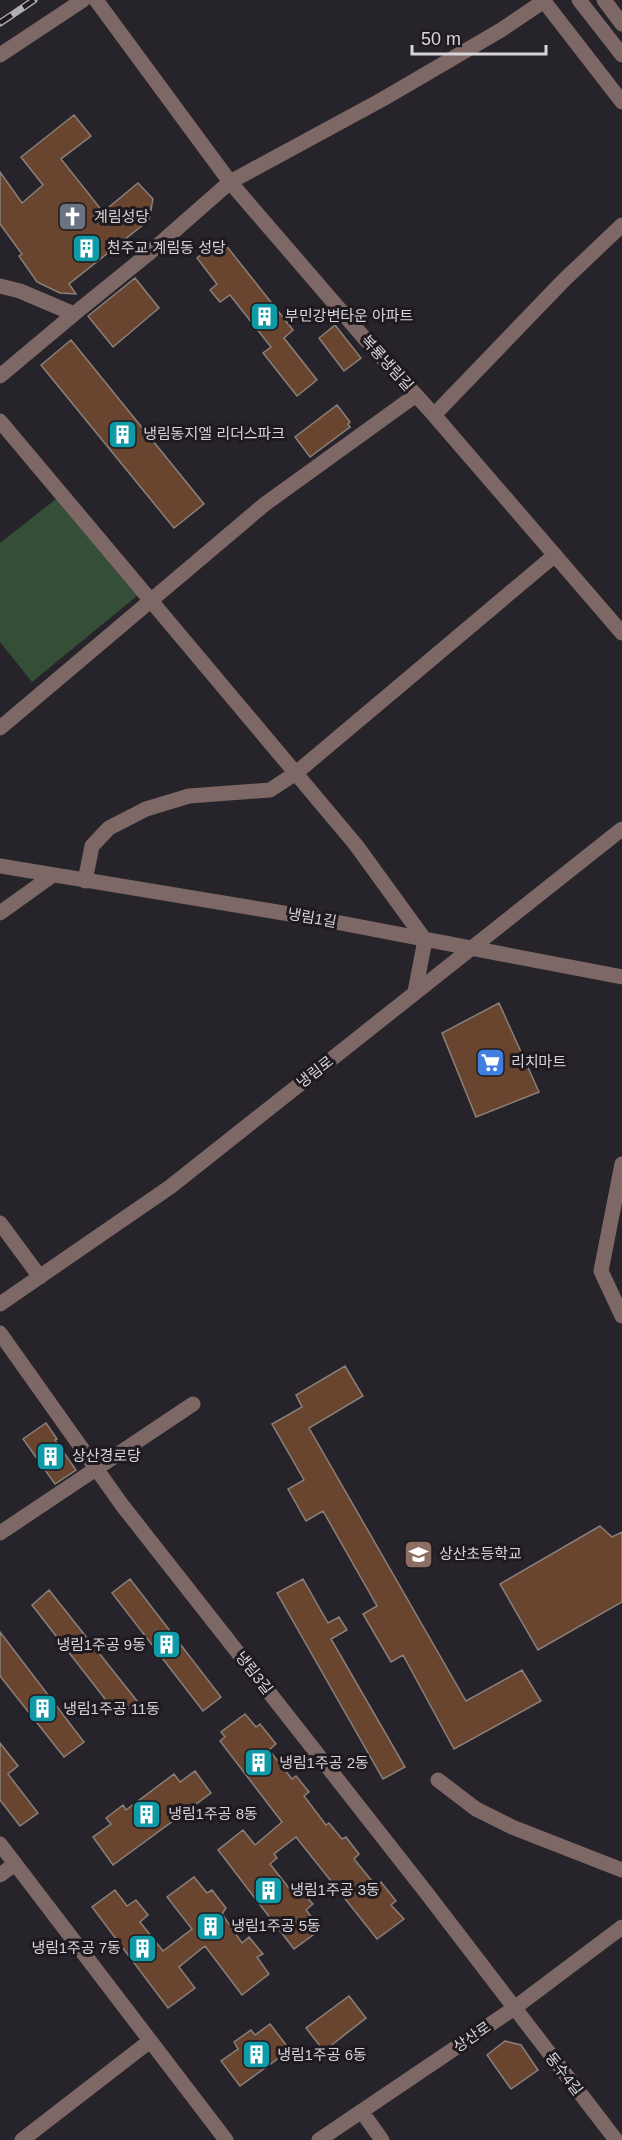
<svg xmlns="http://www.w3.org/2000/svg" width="622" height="2140" font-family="Helvetica,'Noto Sans KR',sans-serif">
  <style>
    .green { fill: #344e38 }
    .building { fill: #69452f; stroke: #8a807b; stroke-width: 1.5 }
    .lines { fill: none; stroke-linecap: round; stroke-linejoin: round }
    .minor { stroke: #7d6866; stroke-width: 15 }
    .rail-casing { stroke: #b1aeb4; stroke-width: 7 }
    .rail { stroke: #1e1a20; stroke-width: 4.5; stroke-dasharray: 14; stroke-linecap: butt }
    .labels { text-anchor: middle; stroke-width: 6; stroke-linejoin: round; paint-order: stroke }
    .poi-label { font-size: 15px; fill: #d8d5da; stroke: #1e1a20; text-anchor: start }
    .street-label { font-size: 15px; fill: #d8d5da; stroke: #1e1a20 }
  </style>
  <rect width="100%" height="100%" fill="#27232a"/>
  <path class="green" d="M56 499 137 596 32 682 0 642V543Z"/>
  <path class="building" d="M74 115 91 136 61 159 103 212 138 183 153 199 149 220 69 284 76 294 60 293 37 282 19 256 22 254 0 224V172L22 203 43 185 21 157Z
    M221 239 293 330 284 338 317 380 297 396 263 353 271 347 230 295 220 302 210 290 217 284 197 258Z
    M135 278 159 308 113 347 88 316Z
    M335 325 361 358 344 371 319 338Z
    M71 340 204 504 174 528 41 365Z
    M337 405 350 422 348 424 350 427 310 457 295 437Z
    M499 1003 539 1092 476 1117 442 1033Z
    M345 1366 363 1396 309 1428 466 1701 522 1670 541 1701 454 1749 403 1655 391 1662 363 1614 377 1606 323 1511 306 1521 288 1489 304 1480 272 1424 302 1407 296 1395Z
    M46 1423 57 1439 55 1440 76 1470 55 1484 23 1439Z
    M600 1526 612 1537 622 1532V1602L538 1650 500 1584Z
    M130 1579 221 1697 203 1711 112 1593Z
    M303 1579 328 1623 339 1617 347 1630 331 1639 405 1767 383 1779 277 1593Z
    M49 1590 137 1701 119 1717 32 1605Z
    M0 1632 84 1742 64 1757 0 1676Z
    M245 1714 256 1727 260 1724 276 1744 269 1750 292 1779 296 1776 309 1792 304 1796 326 1825 329 1823 342 1839 346 1837 359 1854 354 1859 376 1886 381 1882 396 1901 391 1905 404 1919 377 1939 296 1837 274 1854 277 1858 270 1864 292 1892 298 1888 313 1904 306 1910 321 1929 294 1949 218 1850 243 1830 255 1845 282 1822 220 1741 225 1737 221 1732Z
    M0 1743 18 1766 8 1774 38 1813 20 1826 0 1800Z
    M195 1771 211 1793 113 1865 93 1837 111 1824 106 1818 123 1805 126 1810 174 1774 180 1782Z
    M194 1877 207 1893 212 1890 226 1908 222 1914 242 1943 249 1937 263 1954 257 1957 269 1974 242 1995 205 1946 179 1967 195 1988 168 2008 92 1907 115 1890 127 1906 136 1900 148 1915 140 1922 163 1951 192 1929 167 1897Z
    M349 1996 366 2018 324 2051 306 2028Z
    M270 2024 290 2050 240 2086 221 2061 238 2049 234 2042 251 2030 255 2035Z
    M505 2041 521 2045 538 2070 511 2089 487 2055Z"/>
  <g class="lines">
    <path class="minor" d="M96 0 230 182 366 340 434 415 622 633
      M543 0 622 102
      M579 0 622 55
      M604 0 622 24
      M0 55 83 0
      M0 286 20 291 74 314 147 255 230 182 383 99 501 30 544 1
      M0 376 74 314
      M434 415 564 280 622 225
      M0 421 356 845 425 940 415 992
      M0 728 265 504 416 395
      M0 866 320 919 622 977
      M85 881 92 846 109 828 146 809 189 796 270 790 296 773 555 555
      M0 913 53 875
      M622 1164 601 1271 622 1316
      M0 1223 40 1277
      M0 1304 170 1187 622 829
      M0 1333 122 1505 425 1891 616 2140
      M0 1533 193 1404
      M438 1780 476 1809 512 1827 622 1870
      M0 1844 226 2140
      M0 1875 15 1864
      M362 2112 382 2140
      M22 2140 150 2041
      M319 2140 513 2009 622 1927"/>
    <defs>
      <path id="rail" d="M0 23 34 0"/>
    </defs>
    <use href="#rail" class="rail-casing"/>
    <use href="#rail" class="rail"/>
  </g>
  <defs>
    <symbol id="church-square" viewBox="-11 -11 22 22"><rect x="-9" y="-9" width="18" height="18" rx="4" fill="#6b7280" stroke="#1e1a20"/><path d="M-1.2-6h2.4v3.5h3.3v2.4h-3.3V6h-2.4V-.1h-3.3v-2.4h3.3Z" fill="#fff"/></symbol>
    <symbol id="building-square" viewBox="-11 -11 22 22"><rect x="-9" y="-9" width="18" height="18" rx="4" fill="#0f9aa8" stroke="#1e1a20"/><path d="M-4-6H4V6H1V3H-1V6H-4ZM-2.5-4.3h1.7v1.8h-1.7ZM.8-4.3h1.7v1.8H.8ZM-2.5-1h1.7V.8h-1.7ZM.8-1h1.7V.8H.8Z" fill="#fff"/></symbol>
    <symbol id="supermarket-square" viewBox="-11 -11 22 22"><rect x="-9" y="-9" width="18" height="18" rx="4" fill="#3f7fe0" stroke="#1e1a20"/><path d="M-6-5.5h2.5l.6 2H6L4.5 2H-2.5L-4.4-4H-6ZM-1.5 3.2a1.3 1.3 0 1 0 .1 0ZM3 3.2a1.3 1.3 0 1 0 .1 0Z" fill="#fff"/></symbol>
    <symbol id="school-square" viewBox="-11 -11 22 22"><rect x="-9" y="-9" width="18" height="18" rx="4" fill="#8d6e63" stroke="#1e1a20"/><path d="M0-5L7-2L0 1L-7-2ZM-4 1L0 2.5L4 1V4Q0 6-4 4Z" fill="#fff"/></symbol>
  </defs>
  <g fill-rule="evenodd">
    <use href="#church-square" x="56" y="200" width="33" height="33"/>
    <use href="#building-square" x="70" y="232" width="33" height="33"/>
    <use href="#building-square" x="248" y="300" width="33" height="33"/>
    <use href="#building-square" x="106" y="418" width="33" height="33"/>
    <use href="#supermarket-square" x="474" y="1046" width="33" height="33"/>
    <use href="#building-square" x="34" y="1440" width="33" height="33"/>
    <use href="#school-square" x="402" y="1538" width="33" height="33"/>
    <use href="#building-square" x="150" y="1628" width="33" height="33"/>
    <use href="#building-square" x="26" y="1692" width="33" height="33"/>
    <use href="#building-square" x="242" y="1746" width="33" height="33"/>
    <use href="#building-square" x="130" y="1798" width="33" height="33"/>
    <use href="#building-square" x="252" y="1874" width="33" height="33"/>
    <use href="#building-square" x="194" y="1910" width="33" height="33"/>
    <use href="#building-square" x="126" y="1932" width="33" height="33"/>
    <use href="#building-square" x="240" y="2038" width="33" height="33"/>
  </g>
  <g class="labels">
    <g class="poi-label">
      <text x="94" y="222">계림성당</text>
      <text x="107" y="253">천주교 계림동 성당</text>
      <text x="285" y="321">부민강변타운 아파트</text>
      <text x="143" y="439">냉림동지엘 리더스파크</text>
      <text x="511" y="1067">리치마트</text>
      <text x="72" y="1461">상산경로당</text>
      <text x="439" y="1559">상산초등학교</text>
      <text x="146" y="1650" text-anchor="end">냉림1주공 9동</text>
      <text x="63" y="1714">냉림1주공 11동</text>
      <text x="279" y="1768">냉림1주공 2동</text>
      <text x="168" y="1819">냉림1주공 8동</text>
      <text x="290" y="1895">냉림1주공 3동</text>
      <text x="231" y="1931">냉림1주공 5동</text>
      <text x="121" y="1953" text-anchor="end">냉림1주공 7동</text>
      <text x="277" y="2060">냉림1주공 6동</text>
    </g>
    <g class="street-label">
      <text transform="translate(387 363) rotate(48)" y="5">복룡냉림길</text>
      <text transform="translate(312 918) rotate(10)" y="5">냉림1길</text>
      <text transform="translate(315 1072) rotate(-38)" y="5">냉림로</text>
      <text transform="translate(254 1673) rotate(52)" y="5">냉림3길</text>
      <text transform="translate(472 2037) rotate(-34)" y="5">상산로</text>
      <text transform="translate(564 2074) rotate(52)" y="5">동수4길</text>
    </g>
  </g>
  <path d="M412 45v9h134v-9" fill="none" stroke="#d8d5da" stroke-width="3"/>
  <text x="421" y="45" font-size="18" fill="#d8d5da" stroke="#1e1a20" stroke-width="4.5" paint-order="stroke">50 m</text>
</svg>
